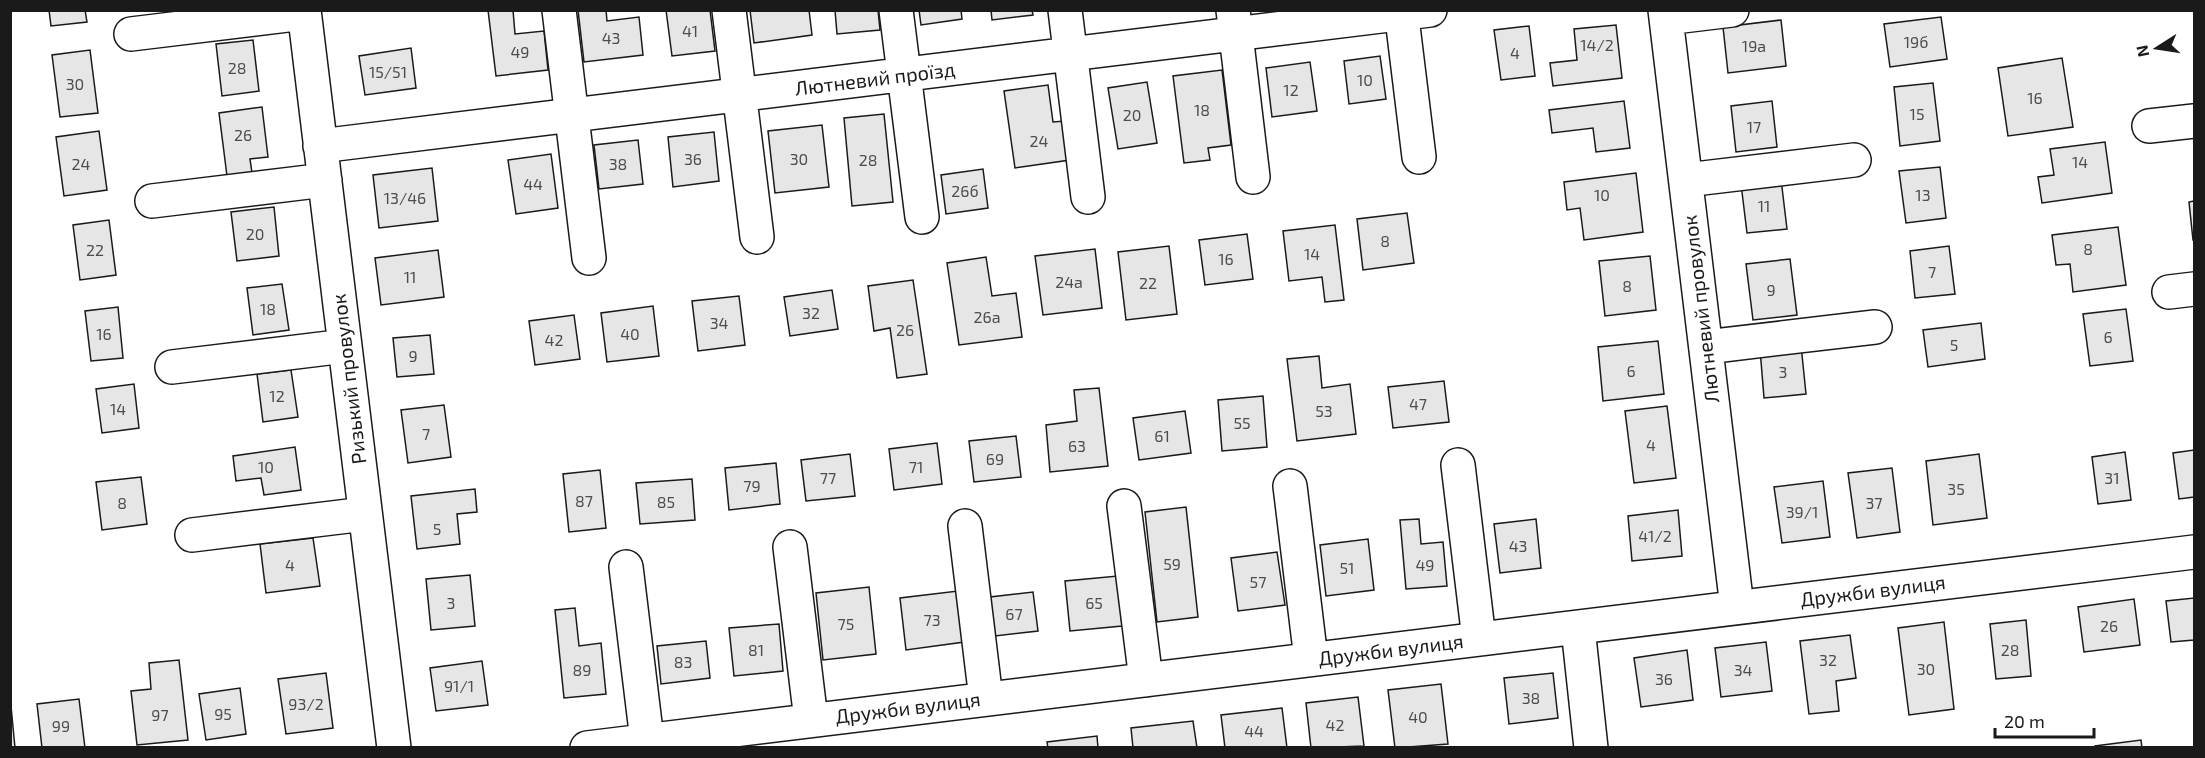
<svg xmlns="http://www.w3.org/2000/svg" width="2205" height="758" font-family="'Exo 2',sans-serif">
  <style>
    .building { fill: #e6e6e6; stroke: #1a1a1a; stroke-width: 1.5 }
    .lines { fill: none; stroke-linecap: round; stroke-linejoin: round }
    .minor-casing { stroke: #1a1a1a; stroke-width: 36 }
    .minor { stroke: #fff; stroke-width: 33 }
    .labels { text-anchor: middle; stroke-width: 4.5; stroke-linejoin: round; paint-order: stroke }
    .number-label { font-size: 16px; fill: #4d4d4d }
    .street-label { font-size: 20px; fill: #1a1a1a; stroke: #fff }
  </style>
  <rect width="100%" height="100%" fill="#fff"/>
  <path class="building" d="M49 10H85L87 22 51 26Z
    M488 10H513L515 34 544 31 548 70 496 76Z
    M578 10H606L607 21 639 17 643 55 584 62Z
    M666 10H710L715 51 672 56Z
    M750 10H809L812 35 754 43Z
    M835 10H878L880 30 837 34Z
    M919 10H961L962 19 921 25Z
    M991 10H1032L1033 15 992 20Z
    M1941 17 1947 59 1890 67 1884 24Z
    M1781 20 1786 66 1728 73 1723 27Z
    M1616 25 1622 78 1553 86 1550 63 1577 60 1574 29Z
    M1529 26 1535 76 1501 80 1494 30Z
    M253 40 259 91 222 96 216 44Z
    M411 48 416 88 365 95 359 56Z
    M90 50 98 113 60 117 52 55Z
    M1380 56 1386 99 1349 104 1344 61Z
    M2062 58 2073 127 2008 136 1998 68Z
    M1310 62 1317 111 1272 117 1266 68Z
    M1222 70 1231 145 1208 148 1210 160 1184 163 1173 76Z
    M1147 82 1157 143 1118 149 1108 88Z
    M1933 83 1940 141 1900 146 1894 87Z
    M1048 85 1053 122 1065 121 1070 160 1015 168 1004 91Z
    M1624 101 1630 148 1596 152 1593 128 1552 133 1549 110Z
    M1772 101 1777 147 1736 152 1731 106Z
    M262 107 268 157 250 159 252 173 227 176 219 113Z
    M884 114 893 202 852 206 844 118Z
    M822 125 829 187 775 193 768 131Z
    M99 131 107 190 64 196 56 137Z
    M714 132 719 181 673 187 668 137Z
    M638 140 643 184 599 189 594 145Z
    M2105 142 2112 193 2042 203 2038 177 2054 175 2050 149Z
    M551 154 558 208 516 214 508 160Z
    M1940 167 1946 218 1906 223 1899 171Z
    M432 168 438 221 379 228 373 175Z
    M983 169 988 208 946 214 941 175Z
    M1636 173 1643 232 1584 240 1580 208 1567 210 1564 182Z
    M1781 179 1787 229 1747 233 1741 184Z
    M2194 201V240H2193L2189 202Z
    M274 207 279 256 237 261 231 212Z
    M1407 213 1414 263 1363 270 1357 219Z
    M109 220 116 275 80 280 73 225Z
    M1335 225 1344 300 1325 302 1322 277 1289 281 1283 231Z
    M2118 227 2126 285 2073 292 2070 264 2056 265 2052 235Z
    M1247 234 1253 279 1205 285 1199 240Z
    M1169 246 1177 314 1126 320 1118 252Z
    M1949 246 1955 294 1915 298 1910 251Z
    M1095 249 1102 308 1043 315 1035 256Z
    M438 250 444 297 381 305 375 258Z
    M1650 256 1656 310 1605 316 1599 261Z
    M986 257 992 296 1016 293 1022 337 959 345 947 263Z
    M1790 259 1797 315 1753 320 1746 264Z
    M913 280 927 374 897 378 890 328 874 331 868 286Z
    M282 284 289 330 253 335 247 288Z
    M832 290 838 329 790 336 784 297Z
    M739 296 745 345 698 351 692 301Z
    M653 306 659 356 607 362 601 313Z
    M118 307 123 358 91 361 85 311Z
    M2126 309 2133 361 2090 366 2083 314Z
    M574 315 580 359 535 365 529 321Z
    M1981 323 1985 359 1928 367 1923 330Z
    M430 335 434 374 397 377 393 338Z
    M1658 341 1664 394 1603 401 1598 347Z
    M1801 345 1806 394 1764 398 1760 349Z
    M1319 356 1322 388 1350 384 1356 434 1297 441 1287 359Z
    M291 370 298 417 263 422 257 374Z
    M1444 381 1449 422 1393 428 1388 387Z
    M134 384 139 428 102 433 96 389Z
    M1099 388 1108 466 1050 472 1046 425 1077 421 1074 390Z
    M1263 396 1267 447 1222 451 1218 400Z
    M444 405 451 457 408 463 401 410Z
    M1667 406 1676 478 1634 483 1625 411Z
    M1185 411 1191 453 1139 460 1133 418Z
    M1016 436 1021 477 974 482 969 441Z
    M937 443 942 484 894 490 889 449Z
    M295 447 301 490 264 495 261 478 236 481 233 456Z
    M2194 450V497L2179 499 2173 453Z
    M2125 452 2131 500 2098 504 2092 457Z
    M850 454 855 496 806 501 801 460Z
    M1979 454 1987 518 1933 525 1926 461Z
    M776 463 780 504 729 510 725 468Z
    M1892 468 1900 532 1857 538 1848 473Z
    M600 470 606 528 569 532 563 474Z
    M141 477 147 524 102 530 96 482Z
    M692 479 695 520 640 524 636 483Z
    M1823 481 1830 537 1782 543 1774 487Z
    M475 489 477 512 457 514 460 544 417 549 411 496Z
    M1186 507 1198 617 1157 622 1145 512Z
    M1678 510 1682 556 1632 561 1628 516Z
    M1419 519 1421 544 1443 542 1447 586 1406 589 1400 520Z
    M1536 519 1541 568 1500 573 1494 524Z
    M313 538 320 586 266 593 260 544Z
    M1368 539 1374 590 1326 596 1320 545Z
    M1277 552 1285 605 1238 611 1231 558Z
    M470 575 475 626 431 630 426 579Z
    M1118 576 1122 626 1070 631 1065 581Z
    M869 587 876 654 823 660 816 593Z
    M958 591 964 642 906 650 900 598Z
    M1033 592 1038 631 995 636 990 597Z
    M2194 598V640L2171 642 2166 601Z
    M2134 599 2140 645 2084 652 2078 607Z
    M575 608 579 646 601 643 606 694 564 698 555 610Z
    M2026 620 2031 676 1996 679 1990 624Z
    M1944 622 1954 709 1909 715 1898 628Z
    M779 624 783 671 734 676 729 628Z
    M1850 635 1856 678 1836 681 1839 711 1809 714 1800 641Z
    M706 641 710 678 661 684 657 646Z
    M1766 642 1772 691 1721 697 1715 648Z
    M1687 650 1693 700 1641 707 1634 658Z
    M179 660 188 740 137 745 131 691 151 689 149 663Z
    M482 661 488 705 436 711 430 668Z
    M326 673 333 728 286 734 278 679Z
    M1553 673 1558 718 1509 724 1504 678Z
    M1441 684 1448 744 1395 748 1388 690Z
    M240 688 246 734 206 740 199 694Z
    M1358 697 1364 746 1311 748 1306 703Z
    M79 699 85 748H42L37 704Z
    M11 706 15 748H10Z
    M1282 708 1287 748H1225L1221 715Z
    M1193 721 1197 748H1133L1131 728Z
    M1097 736 1098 748H1048L1047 742Z
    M2141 740 2142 748H2095V746Z"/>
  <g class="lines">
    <defs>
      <path id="minor" d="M304 10 394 748
        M559 10 589 258
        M729 10 757 237
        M896 10 922 217
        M1065 10 1088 197
        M1233 10 1253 177
        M1401 10 1419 157
        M1665 10 1737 607
        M1666 18 1732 10
        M131 34 304 13
        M2149 126 2194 121
        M320 146 1430 10
        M1686 180 1854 160
        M152 201 325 180
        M2169 292 2194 289
        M1706 347 1875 327
        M172 367 345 346
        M1458 465 1479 639
        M1290 486 1311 659
        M1124 506 1146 680
        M965 526 986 699
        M192 535 365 514
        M790 547 811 720
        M626 567 647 740
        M1578 628 1591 748
        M587 748 2194 552"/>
    </defs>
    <use href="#minor" class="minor-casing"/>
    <use href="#minor" class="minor"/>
  </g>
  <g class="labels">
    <g class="number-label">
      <text x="690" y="37">41</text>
      <text x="611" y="44">43</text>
      <text x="1916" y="48">19б</text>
      <text x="1597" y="51">14/2</text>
      <text x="1754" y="52">19а</text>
      <text x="520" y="58">49</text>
      <text x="1515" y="59">4</text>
      <text x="237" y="74">28</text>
      <text x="388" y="78">15/51</text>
      <text x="1365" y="86">10</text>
      <text x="75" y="90">30</text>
      <text x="1291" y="96">12</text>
      <text x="2035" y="104">16</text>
      <text x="1202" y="116">18</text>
      <text x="1917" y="120">15</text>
      <text x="1132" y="121">20</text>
      <text x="1754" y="133">17</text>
      <text x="243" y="141">26</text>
      <text x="1039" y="147">24</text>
      <text x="693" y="165">36</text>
      <text x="799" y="165">30</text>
      <text x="868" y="166">28</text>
      <text x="2080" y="168">14</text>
      <text x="81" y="170">24</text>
      <text x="618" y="170">38</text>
      <text x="533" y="190">44</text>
      <text x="965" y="197">26б</text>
      <text x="1602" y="201">10</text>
      <text x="1923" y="201">13</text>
      <text x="405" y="204">13/46</text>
      <text x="1764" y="212">11</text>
      <text x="255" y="240">20</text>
      <text x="1385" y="247">8</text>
      <text x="2088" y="255">8</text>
      <text x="95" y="256">22</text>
      <text x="1312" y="260">14</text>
      <text x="1226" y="265">16</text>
      <text x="1932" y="278">7</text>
      <text x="410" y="283">11</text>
      <text x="1069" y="288">24а</text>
      <text x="1148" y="289">22</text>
      <text x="1627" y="292">8</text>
      <text x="1771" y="296">9</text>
      <text x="268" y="315">18</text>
      <text x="811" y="319">32</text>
      <text x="987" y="323">26а</text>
      <text x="719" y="329">34</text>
      <text x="905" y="336">26</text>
      <text x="104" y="340">16</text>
      <text x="630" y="340">40</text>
      <text x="2108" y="343">6</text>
      <text x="554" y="346">42</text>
      <text x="1954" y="351">5</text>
      <text x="413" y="362">9</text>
      <text x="1631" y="377">6</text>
      <text x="1783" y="378">3</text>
      <text x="277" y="402">12</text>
      <text x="1418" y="410">47</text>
      <text x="118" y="415">14</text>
      <text x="1324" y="417">53</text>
      <text x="1242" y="429">55</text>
      <text x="426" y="440">7</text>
      <text x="1162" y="442">61</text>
      <text x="1651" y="451">4</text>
      <text x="1077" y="452">63</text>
      <text x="995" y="465">69</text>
      <text x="266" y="473">10</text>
      <text x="916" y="473">71</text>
      <text x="828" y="484">77</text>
      <text x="2112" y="484">31</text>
      <text x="752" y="492">79</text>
      <text x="1956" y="495">35</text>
      <text x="584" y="507">87</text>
      <text x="666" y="508">85</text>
      <text x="122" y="509">8</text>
      <text x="1874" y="509">37</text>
      <text x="1802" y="518">39/1</text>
      <text x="437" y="535">5</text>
      <text x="1655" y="542">41/2</text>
      <text x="1518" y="552">43</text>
      <text x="1172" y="570">59</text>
      <text x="290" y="571">4</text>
      <text x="1425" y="571">49</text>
      <text x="1347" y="574">51</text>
      <text x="1258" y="588">57</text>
      <text x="451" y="609">3</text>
      <text x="1094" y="609">65</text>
      <text x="1014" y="620">67</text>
      <text x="932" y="626">73</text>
      <text x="846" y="630">75</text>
      <text x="2109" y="632">26</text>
      <text x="756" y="656">81</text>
      <text x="2010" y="656">28</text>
      <text x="1828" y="666">32</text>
      <text x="683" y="668">83</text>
      <text x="1926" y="675">30</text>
      <text x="582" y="676">89</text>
      <text x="1743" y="676">34</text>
      <text x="1664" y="685">36</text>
      <text x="459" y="692">91/1</text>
      <text x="1531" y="704">38</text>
      <text x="306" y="710">93/2</text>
      <text x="223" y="720">95</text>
      <text x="160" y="721">97</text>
      <text x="1418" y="723">40</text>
      <text x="1335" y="731">42</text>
      <text x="61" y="732">99</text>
      <text x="1254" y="737">44</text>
    </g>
    <g class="street-label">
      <text transform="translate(875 79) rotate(-7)" y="7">Лютневий проїзд</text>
      <text transform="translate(1701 309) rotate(-97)" y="7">Лютневий провулок</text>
      <text transform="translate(349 379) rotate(-97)" y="7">Ризький провулок</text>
      <text transform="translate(1873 591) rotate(-7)" y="7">Дружби вулиця</text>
      <text transform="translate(1391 650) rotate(-7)" y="7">Дружби вулиця</text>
      <text transform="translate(908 708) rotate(-7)" y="7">Дружби вулиця</text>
    </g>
  </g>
  <rect width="2205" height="758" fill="none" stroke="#1a1a1a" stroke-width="24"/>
  <g transform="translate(2157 48) rotate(258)" stroke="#ffffff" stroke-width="4.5" paint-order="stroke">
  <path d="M0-4.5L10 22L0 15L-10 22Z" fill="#1a1a1a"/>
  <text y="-9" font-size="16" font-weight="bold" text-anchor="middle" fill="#1a1a1a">N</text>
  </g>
  <path d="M1995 728v9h99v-9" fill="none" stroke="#1a1a1a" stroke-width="3"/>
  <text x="2004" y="728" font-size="18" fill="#1a1a1a" stroke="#ffffff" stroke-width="4.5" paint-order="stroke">20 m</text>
</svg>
